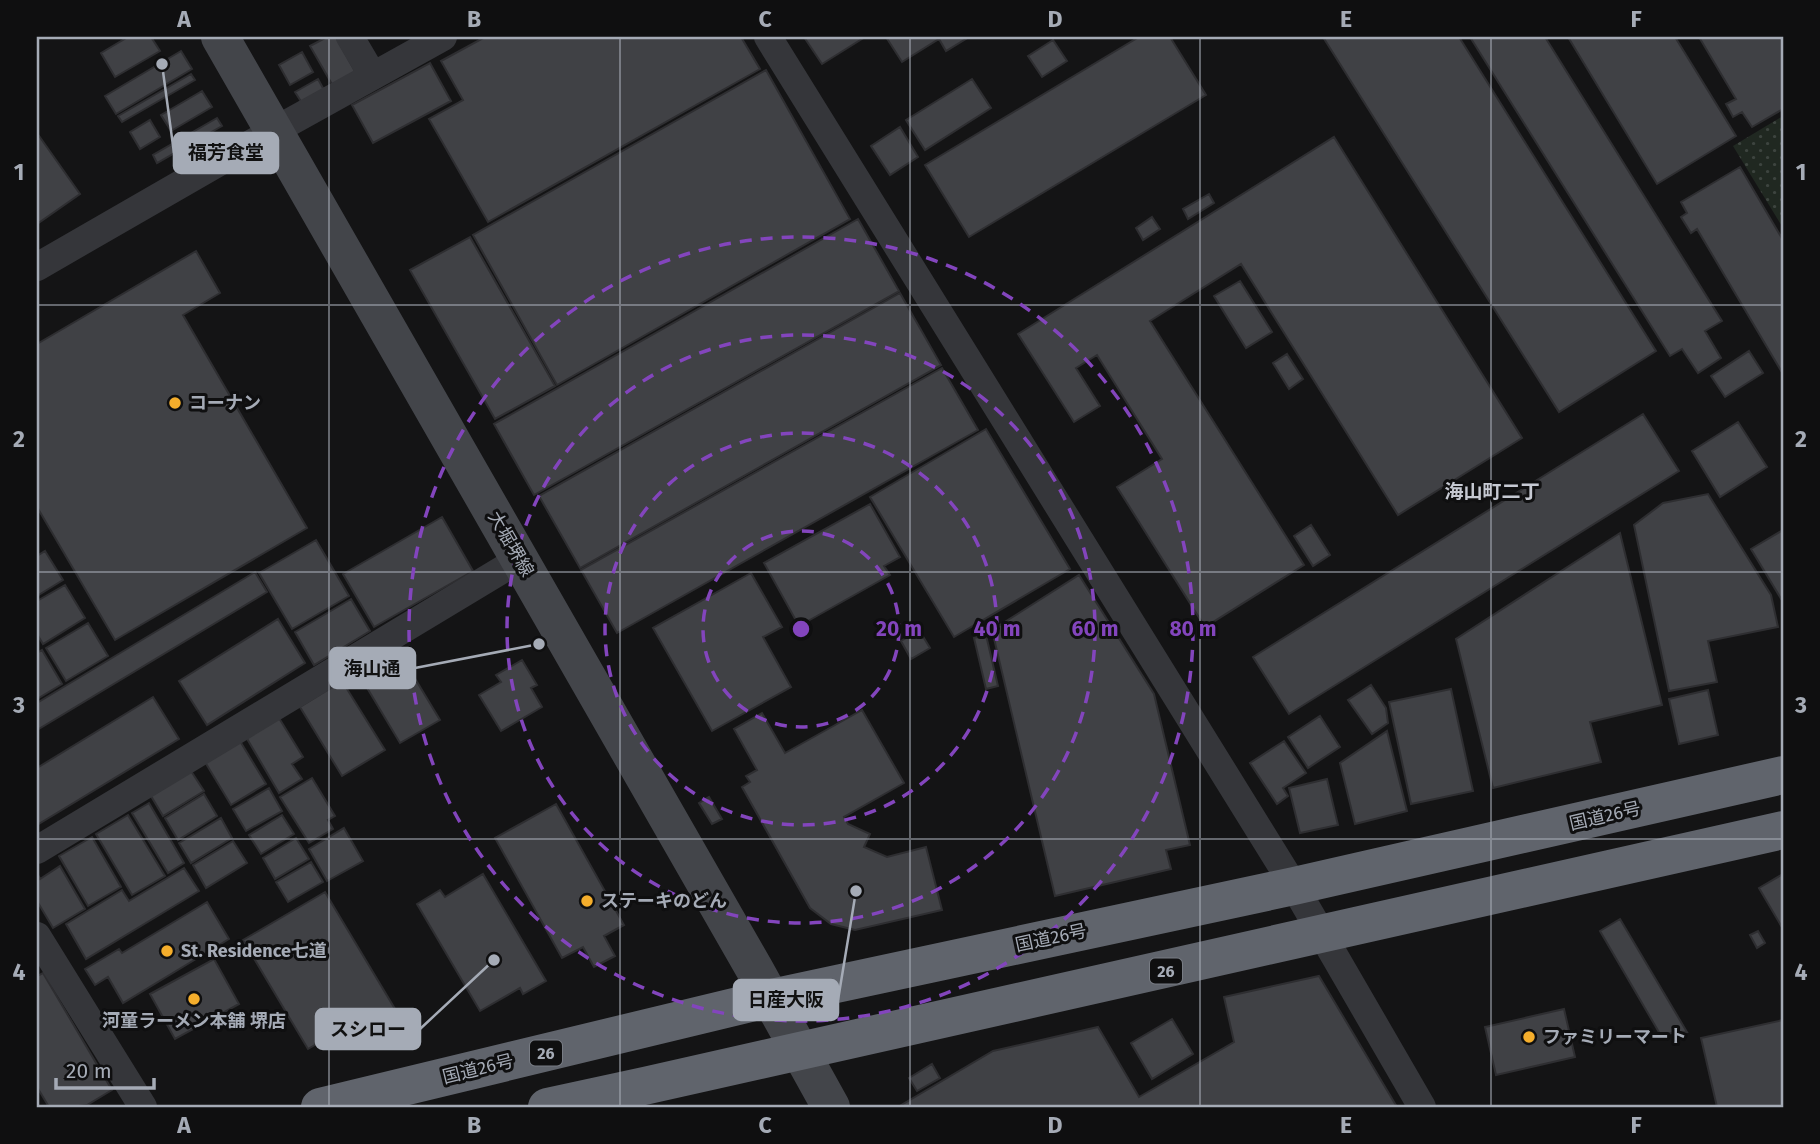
<svg xmlns="http://www.w3.org/2000/svg" width="1820" height="1144" font-family="'Fira Sans','Noto Sans JP',sans-serif">
  <style>
    .park { fill: url(#park-dots) }
    .building { fill: #404145; stroke: #2e2e31; stroke-width: 2 }
    .lines { fill: none; stroke-linecap: round; stroke-linejoin: round }
    .street { stroke: #35363a; stroke-width: 28 }
    .secondary { stroke: #43454a; stroke-width: 38 }
    .highway { stroke: #60646c; stroke-width: 38 }
    .grid { fill: none; stroke: #a5abb6; stroke-width: 2; stroke-opacity: 0.55 }
    .ring { fill: none; stroke: #8345bd; stroke-width: 3.5; stroke-dasharray: 12 9 }
    .poi-dot { fill: #f5ae2c; stroke: #0f0f10; stroke-width: 2.5 }
    .labels { text-anchor: middle; stroke-width: 6; stroke-linejoin: round; paint-order: stroke }
    .shield { fill: #0f0f10; stroke: #787c84; stroke-width: 2 }
    .shield-label { font-size: 16px; font-weight: bold; fill: #a5abb6 }
    .poi-label { font-size: 18px; font-weight: bold; fill: #a5abb6; stroke: #0f0f10; text-anchor: start }
    .street-label { font-size: 18px; fill: #a5abb6; stroke: #0f0f10 }
    .neighbourhood-label { font-size: 19px; font-weight: bold; fill: #c6c9d2; stroke: #0f0f10 }
    .centre { fill: #8345bd; stroke: #0f0f10; stroke-width: 3.5 }
    .ring-label { font-size: 21px; text-anchor: middle; font-weight: bold; fill: #8345bd; stroke: #0f0f10; stroke-width: 6; stroke-linejoin: round; paint-order: stroke }
    .leader { fill: none; stroke: #a5abb6; stroke-width: 2.5 }
    .callout-dot { fill: #a5abb6; stroke: #0f0f10; stroke-width: 2.5 }
    .callout { fill: #a5abb6; stroke: #a5abb6; stroke-width: 2.5 }
    .callout-label { font-size: 19px; text-anchor: middle; font-weight: bold; fill: #111 }
    .neatline { fill: none; stroke: #a5abb6; stroke-width: 2.5 }
    .grid-label { font-size: 23px; text-anchor: middle; font-weight: bold; fill: #a5abb6 }
  </style>
  <defs>
    <pattern id="park-dots" width="8" height="8" patternUnits="userSpaceOnUse" patternTransform="scale(1.75)"><rect width="8" height="8" fill="#202821"/><path d="M2 2h.1M6 6h.1" fill="none" stroke="#3d443f" stroke-width="1.8" stroke-linecap="round"/></pattern>
  </defs>
  <rect width="100%" height="100%" fill="#141415"/>
  <path class="park" d="M1783 116V228L1733 146Z"/>
  <path class="building" d="M128 37H151L160 51 115 77 101 53Z
    M327 37H336L356 73 333 86 310 46Z
    M485 37H741L760 69 488 222 429 119 463 100 441 61Z
    M804 37H865L822 64Z
    M886 37H969L946 51 939 39 902 62Z
    M1139 37H1170L1206 95 969 237 925 165Z
    M1323 37H1459L1656 351 1559 412Z
    M1470 37H1545L1722 321 1705 331 1721 358 1698 373 1682 349 1670 356Z
    M1568 37H1675L1736 136 1657 184Z
    M1699 37H1783V109L1752 127 1742 112 1733 117 1726 104 1736 99Z
    M1053 40 1067 61 1042 77 1028 56Z
    M181 51 192 69 116 114 105 96Z
    M302 52 313 72 290 85 279 65Z
    M430 63 451 101 373 143 352 105Z
    M766 70 850 219 557 385 473 235Z
    M191 74 195 80 122 122 118 116Z
    M318 79 324 90 302 103 295 92Z
    M972 79 991 108 925 150 906 120Z
    M202 91 212 107 171 131 161 115Z
    M217 118 222 126 157 163 153 155Z
    M150 120 160 137 140 149 130 132Z
    M900 127 918 157 890 175 871 146Z
    M37 133 80 194 37 224Z
    M1334 137 1522 438 1398 515 1241 264 1150 321 1304 565 1205 627 1117 487 1162 459 1097 355 1076 368 1100 406 1074 422 1018 334Z
    M1740 167 1783 240V374L1697 229 1691 233 1681 217 1687 213 1681 202Z
    M1209 194 1214 203 1188 219 1183 209Z
    M1152 217 1160 229 1143 240 1136 228Z
    M858 219 899 291 534 495 494 424Z
    M470 237 555 386 495 419 410 270Z
    M196 251 220 293 183 315 307 528 115 640 37 507V344Z
    M1240 281 1272 332 1246 348 1214 296Z
    M900 293 941 365 580 568 539 496Z
    M1749 351 1763 373 1725 397 1711 376Z
    M1287 354 1303 379 1289 389 1273 363Z
    M942 368 978 430 617 633 581 570Z
    M1643 414 1679 471 1289 714 1253 657Z
    M1738 422 1767 467 1720 497 1692 451Z
    M986 429 1070 569 954 637 870 497Z
    M1708 494 1771 595 1778 627 1708 641 1717 682 1669 691 1634 525 1663 503Z
    M870 504 900 557 884 566 890 575 799 626 764 563Z
    M442 517 473 571 374 627 343 574Z
    M1311 525 1330 555 1313 566 1294 536Z
    M1783 530V602L1751 549Z
    M1620 533 1662 705 1590 722 1601 762 1493 788 1456 639Z
    M316 540 349 596 292 629 259 573Z
    M45 551 63 580 37 596V556Z
    M255 572 267 592 37 730V703Z
    M751 573 782 627 763 637 791 687 712 731 653 628Z
    M1079 575 1154 694 1190 845 1166 850 1171 869 1055 896 992 630Z
    M65 585 85 618 43 644 37 634V601Z
    M351 599 370 631 314 665 295 632Z
    M278 619 305 663 207 725 179 681Z
    M88 623 108 656 66 681 46 648Z
    M919 630 930 648 911 659 901 641Z
    M986 635 998 686 986 689 974 638Z
    M396 647 440 720 400 743 357 671Z
    M42 650 62 684 37 699V653Z
    M522 660 537 685 531 688 542 707 501 731 479 695 501 682 496 675Z
    M342 681 385 750 342 776 300 707Z
    M1371 685 1386 708 1388 723 1372 734 1348 700Z
    M1451 689 1473 791 1411 804 1389 702Z
    M1708 690 1718 735 1679 744 1669 699Z
    M153 697 179 739 37 825V768Z
    M862 710 904 783 844 817 848 824 870 834 864 847 887 857 926 847 942 910 855 930 831 924 810 908 742 787 750 782 746 776 757 770 734 729 762 713 785 753Z
    M1320 716 1340 747 1308 768 1288 737Z
    M279 718 303 757 292 764 302 779 279 793 246 737Z
    M1387 731 1407 811 1355 824 1340 763Z
    M240 741 266 784 231 805 205 762Z
    M1284 741 1306 773 1283 788 1288 796 1277 804 1250 763Z
    M191 771 204 791 163 816 151 796Z
    M312 778 335 816 328 820 333 829 309 843 280 797Z
    M1327 779 1338 825 1300 833 1289 788Z
    M269 788 282 811 246 831 233 809Z
    M204 794 217 816 178 840 165 818Z
    M709 797 722 819 712 824 699 803Z
    M149 803 184 863 168 873 132 813Z
    M556 804 624 925 604 936 615 956 594 967 583 947 562 958 495 838Z
    M128 815 165 876 132 895 96 834Z
    M282 815 294 834 261 854 249 835Z
    M221 818 232 838 191 863 179 843Z
    M344 828 363 861 327 881 309 849Z
    M92 837 121 887 88 906 59 856Z
    M296 838 309 859 275 879 263 858Z
    M233 841 247 863 206 888 193 865Z
    M311 862 323 882 288 902 276 882Z
    M60 866 85 909 53 928 37 901V873L40 879Z
    M184 868 199 891 86 959 66 924 122 890 129 901Z
    M483 874 546 981 523 994 520 988 480 1011 417 904 440 890 445 897Z
    M1783 874V929L1759 888Z
    M325 892 398 1014 359 1037 355 1030 336 1041 332 1035 308 1049 243 940Z
    M207 902 229 939 123 1003 108 977 95 985 85 969 119 949 122 953Z
    M1620 919 1687 1032 1660 1034 1600 931Z
    M1758 931 1765 943 1757 948 1750 935Z
    M214 959 239 1004 175 1039 150 994Z
    M43 973 112 1090 87 1105 71 1107H49L37 1087V976Z
    M1319 976 1397 1107H898L993 1051 1098 1027 1139 1097 1234 1042 1224 997Z
    M1564 1009 1575 1057 1496 1075 1485 1027Z
    M1172 1019 1193 1054 1152 1079 1131 1043Z
    M1783 1020V1107H1717L1701 1038Z
    M932 1064 940 1078 917 1091 909 1078Z"/>
  <g class="lines">
    <path class="street" d="M350 37 373 76
      M768 37 1294 886 1422 1107
      M37 267 247 146 443 37
      M37 850 520 559
      M37 936 143 1107"/>
    <path class="secondary" d="M220 37 755 970 831 1107"/>
    <path class="highway" d="M320 1107 771 998 1294 886 1783 775
      M547 1107C960 1018 1372 924 1783 830"/>
  </g>
  <path class="grid" d="M329 37V1107M620 37V1107M910 37V1107M1200 37V1107M1491 37V1107M37 305H1783M37 572H1783M37 839H1783"/>
  <g class="ring">
    <circle cx="801" cy="629" r="98"/>
    <circle cx="801" cy="629" r="196"/>
    <circle cx="801" cy="629" r="294"/>
    <circle cx="801" cy="629" r="392"/>
  </g>
  <g class="poi-dot">
    <circle cx="175" cy="403" r="7"/>
    <circle cx="587" cy="901" r="7"/>
    <circle cx="167" cy="951" r="7"/>
    <circle cx="194" cy="999" r="7"/>
    <circle cx="1529" cy="1037" r="7"/>
  </g>
  <g class="labels">
    <g class="shield">
      <rect x="1150" y="958.5" width="32" height="25" rx="5"/>
      <rect x="530" y="1040.5" width="32" height="25" rx="5"/>
    </g>
    <g class="shield-label">
      <text x="1166" y="977">26</text>
      <text x="546" y="1059">26</text>
    </g>
    <g class="poi-label">
      <text x="189" y="409">コーナン</text>
      <text x="601" y="907">ステーキのどん</text>
      <text x="181" y="957">St. Residence七道</text>
      <text x="194" y="1027" text-anchor="middle">河童ラーメン本舗 堺店</text>
      <text x="1543" y="1043">ファミリーマート</text>
    </g>
    <g class="street-label">
      <text transform="translate(511 544) rotate(60)" y="6">大堀堺線</text>
      <text transform="translate(1605 816) rotate(-13)" y="6">国道26号</text>
      <text transform="translate(1051 938) rotate(-12)" y="6">国道26号</text>
      <text transform="translate(478 1069) rotate(-14)" y="6">国道26号</text>
    </g>
    <g class="neighbourhood-label">
      <text x="1492" y="498">海山町二丁</text>
    </g>
  </g>
  <circle cx="801" cy="629" r="10" class="centre"/>
  <g class="ring-label">
    <text x="899" y="636">20 m</text>
    <text x="997" y="636">40 m</text>
    <text x="1095" y="636">60 m</text>
    <text x="1193" y="636">80 m</text>
  </g>
  <path class="leader" d="M162 64L174 153M539 644L415 668M856 891L838 1000M494 960L420 1029"/>
  <g class="callout-dot">
    <circle cx="162" cy="64" r="7"/>
    <circle cx="539" cy="644" r="7"/>
    <circle cx="856" cy="891" r="7"/>
    <circle cx="494" cy="960" r="7"/>
  </g>
  <g class="callout">
    <rect x="174" y="133" width="104" height="40" rx="7"/>
    <rect x="330" y="648" width="85" height="40" rx="7"/>
    <rect x="734" y="980" width="104" height="40" rx="7"/>
    <rect x="316" y="1009" width="104" height="40" rx="7"/>
  </g>
  <g class="callout-label">
    <text x="226" y="159">福芳食堂</text>
    <text x="372" y="675">海山通</text>
    <text x="786" y="1006">日産大阪</text>
    <text x="368" y="1036">スシロー</text>
  </g>
  <rect width="1820" height="1144" fill="none" stroke="#0f0f10" stroke-width="77"/>
  <path d="M56 1078v10h98v-10" fill="none" stroke="#a5abb6" stroke-width="3.5"/>
  <text x="66" y="1078" font-size="21" fill="#a5abb6" stroke="#0f0f10" stroke-width="5" paint-order="stroke">20 m</text>
  <rect x="38" y="38" width="1744" height="1068" class="neatline"/>
  <g class="grid-label">
    <text x="184" y="27">A</text>
    <text x="474" y="27">B</text>
    <text x="765" y="27">C</text>
    <text x="1055" y="27">D</text>
    <text x="1346" y="27">E</text>
    <text x="1636" y="27">F</text>
    <text x="19" y="180">1</text>
    <text x="1801" y="180">1</text>
    <text x="19" y="447">2</text>
    <text x="1801" y="447">2</text>
    <text x="19" y="713">3</text>
    <text x="1801" y="713">3</text>
    <text x="19" y="980">4</text>
    <text x="1801" y="980">4</text>
    <text x="184" y="1133">A</text>
    <text x="474" y="1133">B</text>
    <text x="765" y="1133">C</text>
    <text x="1055" y="1133">D</text>
    <text x="1346" y="1133">E</text>
    <text x="1636" y="1133">F</text>
  </g>
</svg>
